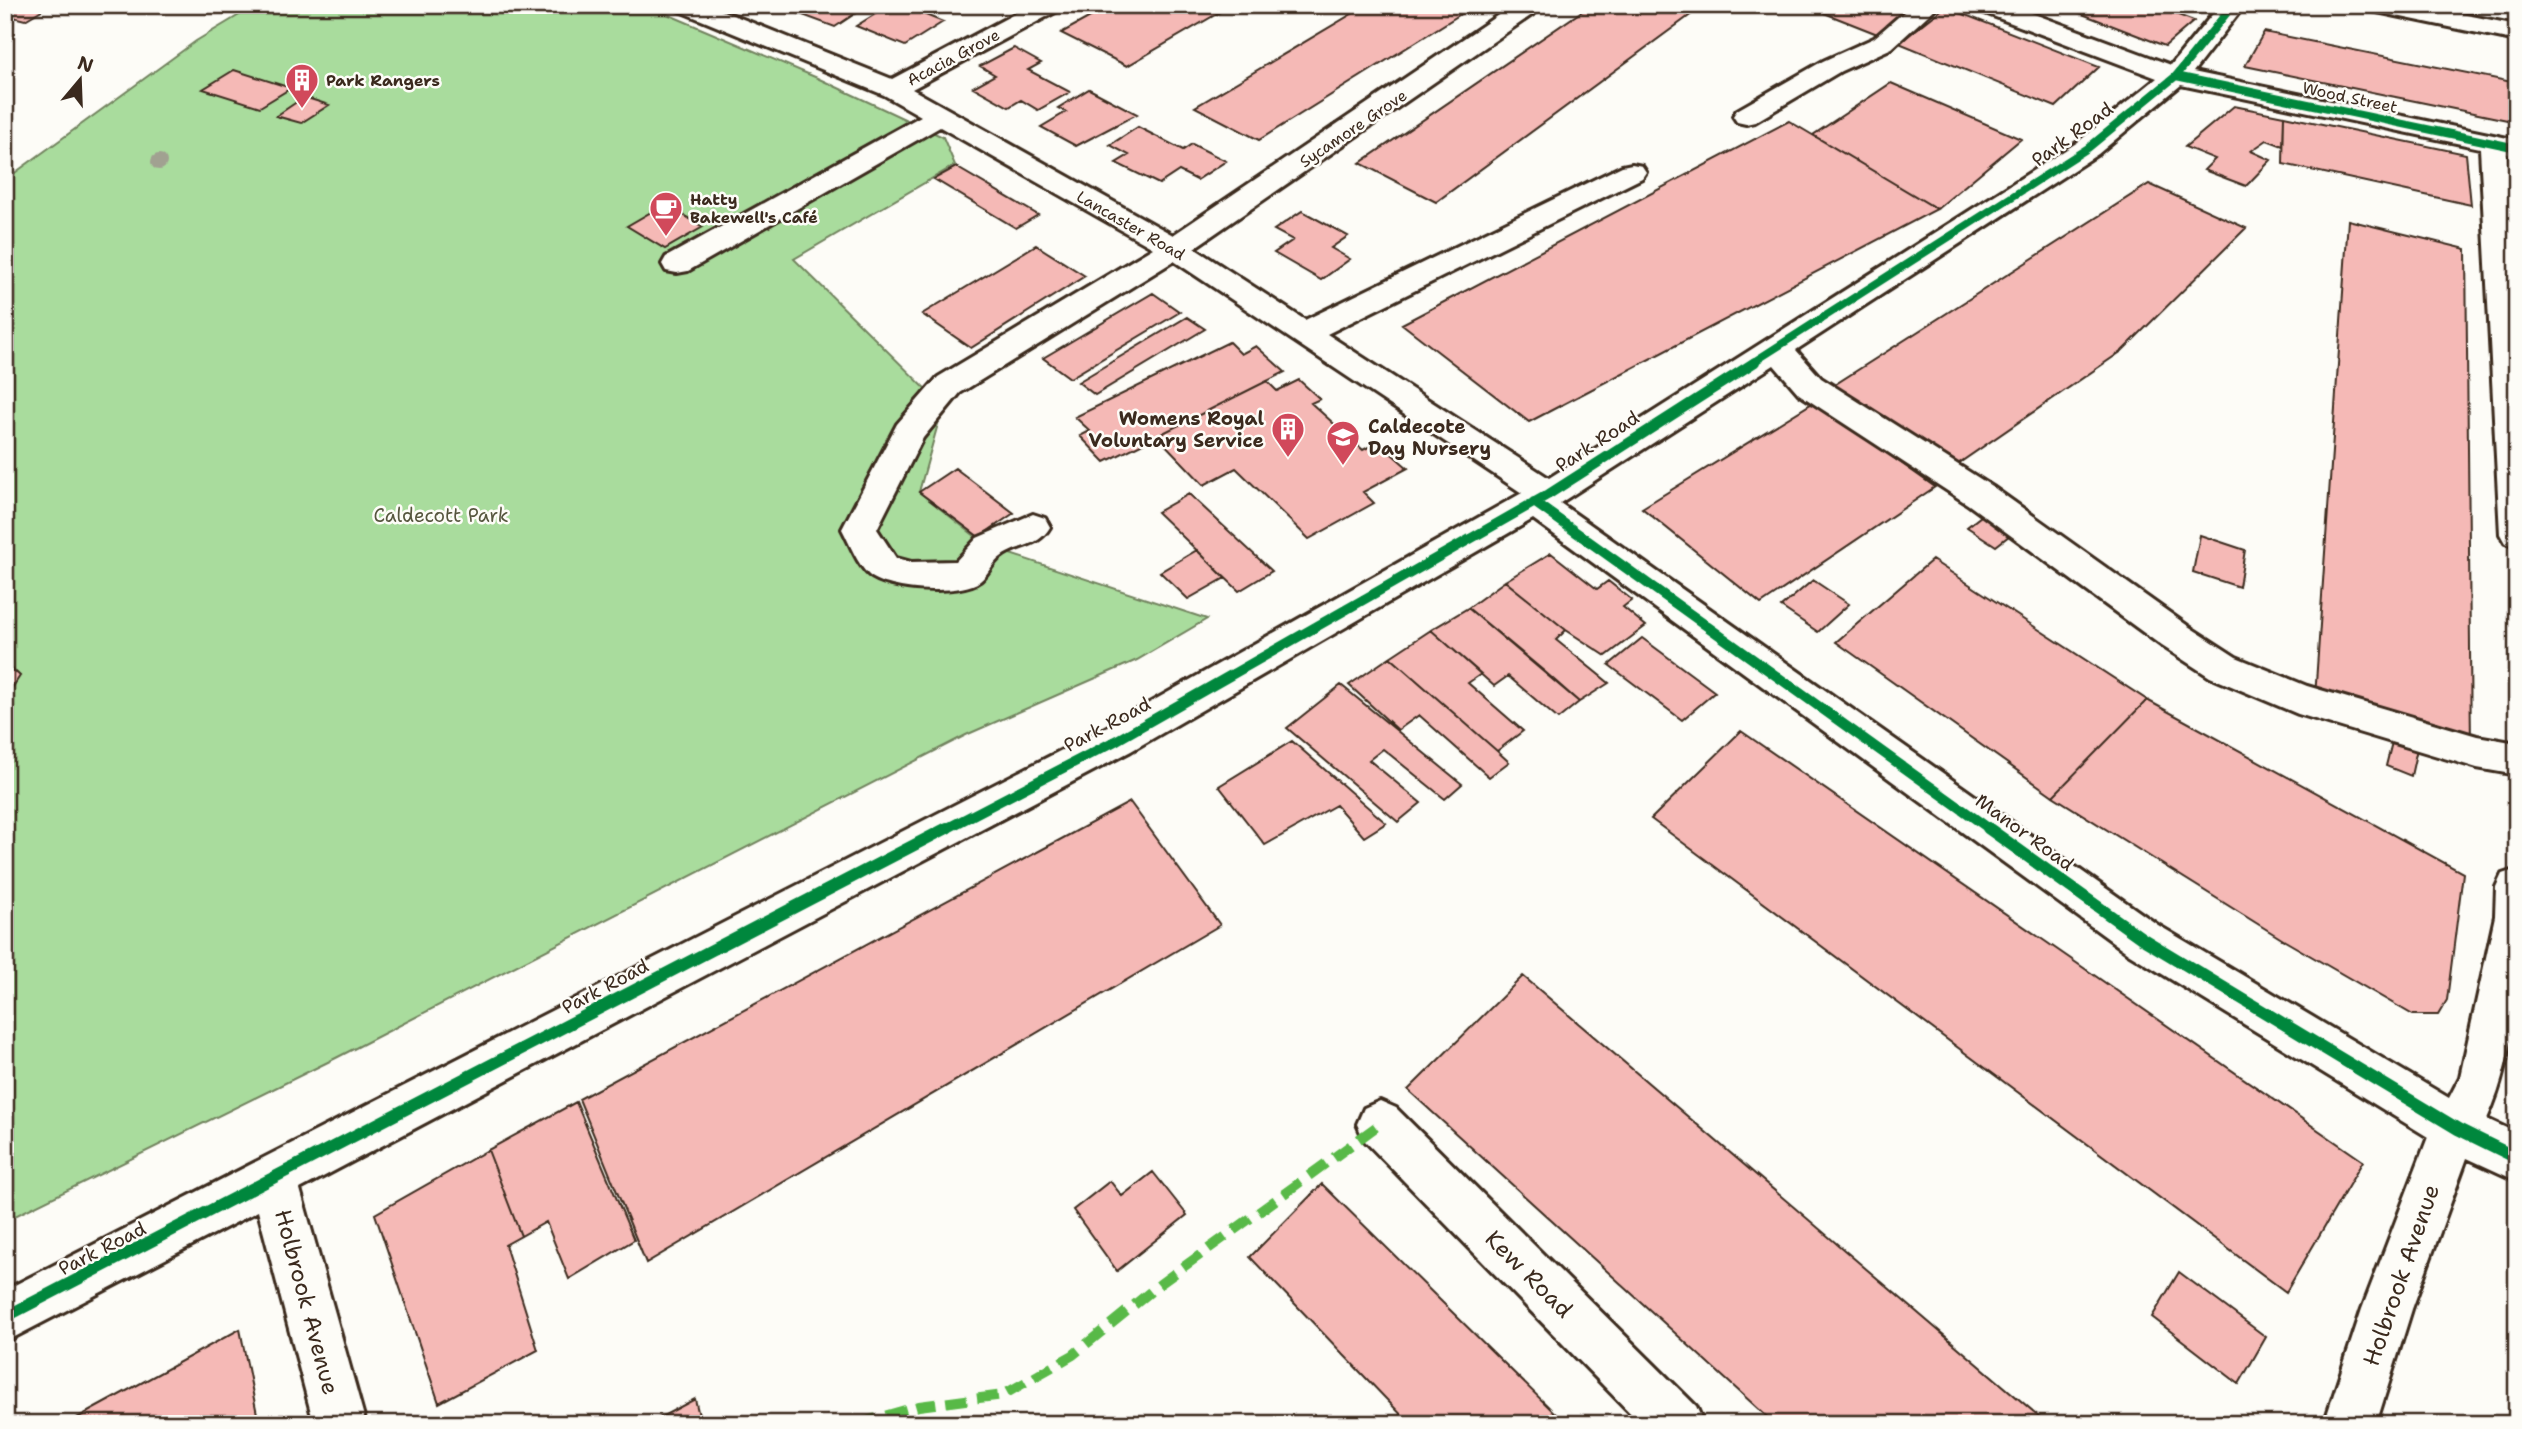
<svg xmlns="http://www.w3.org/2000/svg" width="2522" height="1429" font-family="'Shantell Sans',sans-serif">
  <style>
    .green { fill: #a9dc9d; stroke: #72835e; stroke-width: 2 }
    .building { fill: #f5b9b6; stroke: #3b2a1e; stroke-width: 2 }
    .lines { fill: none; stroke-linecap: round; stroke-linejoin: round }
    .minor-casing { stroke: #3b2a1e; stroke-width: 6 }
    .minor { fill: #fdfcf7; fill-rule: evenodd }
    .quiet { stroke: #58b947; stroke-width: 10; stroke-dasharray: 21 10; stroke-linecap: butt }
    .cycleway-far2-casing { stroke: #fdfcf7; stroke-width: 11 }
    .cycleway-far1-casing { stroke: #fdfcf7; stroke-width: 14 }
    .cycleway-casing { stroke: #fdfcf7; stroke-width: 17 }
    .cycleway-far2 { stroke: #00873e; stroke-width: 8 }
    .cycleway-far1 { stroke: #00873e; stroke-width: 10 }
    .cycleway { stroke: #00873e; stroke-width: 12 }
    .tree { fill: #a1a191 }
    .labels { text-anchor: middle; stroke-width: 5; stroke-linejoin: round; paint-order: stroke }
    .far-street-label { font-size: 16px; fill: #3b2a1e; stroke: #fdfcf7 }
    .far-poi-label { font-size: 16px; font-weight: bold; fill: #3b2a1e; stroke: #fdfcf7; text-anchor: start }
    .street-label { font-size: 19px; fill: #3b2a1e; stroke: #fdfcf7 }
    .poi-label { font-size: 19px; font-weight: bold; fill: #3b2a1e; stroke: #fdfcf7; text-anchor: end }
    .park-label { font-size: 19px; fill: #56563e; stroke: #fdfcf7 }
    .near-street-label { font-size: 23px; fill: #3b2a1e; stroke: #fdfcf7 }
  </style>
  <rect width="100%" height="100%" fill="#fdfcf7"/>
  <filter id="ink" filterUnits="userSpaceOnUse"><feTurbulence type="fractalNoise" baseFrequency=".0143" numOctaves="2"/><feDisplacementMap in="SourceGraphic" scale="14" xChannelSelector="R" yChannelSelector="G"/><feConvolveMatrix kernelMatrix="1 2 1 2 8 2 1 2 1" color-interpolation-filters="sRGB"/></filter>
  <g filter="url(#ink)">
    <path class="green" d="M256 5H639L667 14 815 77 943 137 955 165 794 259 943 406 919 492 989 547 1207 619 1137 660 966 735 336 1058 5 1221V180L196 41Z"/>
    <path class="building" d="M5 5H50L25 20 5 15Z
      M797 5H868L835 27 789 10Z
      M890 5H901L943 22 905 46 856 26Z
      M1112 5H1232L1127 66 1061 33Z
      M1367 5H1475L1259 140 1195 107Z
      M1591 5H1704L1436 202 1360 163Z
      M1804 5H1923L1885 37Z
      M2059 5H2152L2194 21 2165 46Z
      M1945 7 2099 67 2056 107 1899 43Z
      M2264 32 2517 83V122L2245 66Z
      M1014 48 1041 63 1028 70 1070 92 1038 110 1021 100 1009 107 973 87 995 75 980 66Z
      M234 70 291 88 260 107 203 89Z
      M1891 83 2021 139 1937 209 1813 135Z
      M1089 89 1137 114 1076 146 1041 127 1066 112 1058 108Z
      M304 97 329 105 301 123 276 116Z
      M2234 106 2284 116 2283 146 2267 140 2251 151 2271 160 2246 186 2204 170 2215 159 2185 147Z
      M2284 116 2466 154 2471 205 2283 164Z
      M1789 121 1937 209 1529 422 1402 324Z
      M1138 127 1183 150 1192 144 1226 161 1197 180 1179 171 1159 184 1116 163 1129 155 1110 145Z
      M956 167 1038 215 1016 228 934 179Z
      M2149 184 2246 228 2122 351 1952 468 1828 389Z
      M665 204 703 227 665 249 627 226Z
      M1302 211 1348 236 1331 248 1350 259 1321 280 1274 253 1293 240 1274 230Z
      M2348 220 2466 249 2471 747 2315 697Z
      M1036 245 1085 276 971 348 922 314Z
      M1153 293 1180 312 1070 378 1043 358Z
      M1187 317 1205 329 1095 395 1078 382Z
      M1229 342 1241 354 1256 346 1285 372 1105 462 1080 436 1090 431 1075 417Z
      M1299 380 1320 399 1311 403 1363 450 1378 442 1408 468 1363 492 1374 503 1309 539 1236 468 1204 485 1157 436 1267 381 1277 391Z
      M1814 402 1935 487 1761 604 1642 508Z
      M955 468 1014 513 979 537 919 492Z
      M1189 494 1272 571 1239 591 1157 512Z
      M1990 509 2019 528 1996 546 1967 527Z
      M2200 535 2245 550 2239 587 2193 572Z
      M1197 550 1225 578 1188 599 1160 572Z
      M1551 553 1597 589 1608 581 1632 600 1623 607 1646 626 1606 656 1566 630 1505 581Z
      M1932 560 2147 700 2053 796 1836 642Z
      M1813 580 1849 604 1818 632 1781 607Z
      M1505 581 1566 630 1556 640 1609 683 1579 702 1468 608Z
      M1468 608 1545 672 1579 702 1558 719 1508 676 1494 686 1431 630Z
      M1431 630 1481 674 1468 683 1523 731 1497 751 1390 657Z
      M1642 638 1715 692 1682 720 1609 665Z
      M1390 657 1497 751 1509 762 1489 777 1419 715 1398 730 1349 685Z
      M5 662 20 676 5 699Z
      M1341 685 1462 784 1445 799 1383 749 1369 760 1421 803 1398 822 1287 728Z
      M2147 700 2463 873 2447 1000 2438 1015H2413L2285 941 2053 796Z
      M1741 731 2363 1161 2286 1292 1651 819Z
      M2394 734 2418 744 2411 776 2386 766Z
      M1292 741 1386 823 1364 837 1336 805 1265 845 1219 786Z
      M1130 802 1220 925 646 1263 579 1099Z
      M1523 976 2048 1424H1775L1408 1090Z
      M576 1102 634 1240 569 1279 546 1222 521 1236 488 1150Z
      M488 1150 521 1236 505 1245 538 1350 439 1403 375 1214Z
      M1153 1172 1187 1215 1117 1271 1073 1210 1110 1181 1122 1196Z
      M1322 1184 1566 1424H1410L1250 1257Z
      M2179 1272 2266 1337 2239 1384 2152 1317Z
      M240 1329 259 1424H66Z
      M695 1399 701 1424H648Z"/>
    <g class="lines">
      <defs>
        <path id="minor" d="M674 5H708L892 79 1031 5H1062L1059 10 912 89 1173 235 1513 5H1542L1539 10 1194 248 1305 320 1622 166 1632 164 1642 166 1646 172 1642 178 1327 334 1549 478 2078 142 2157 78 1977 10 1974 5H2010L2171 65 2220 5H2245L2193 72 2517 140V156L2507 154 2517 284V547L2505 543 2500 534 2480 148 2181 85 2098 154 1796 350 1821 378 1993 487 2188 626 2236 657 2307 686 2477 736 2517 743V775L2477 768 2298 714 2210 677 2162 646 1969 505 1799 394 1774 365 1560 503 2158 925 2449 1098 2460 1077 2495 916 2496 887 2502 874 2517 869C2517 953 2522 1043 2487 1119L2517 1133V1181L2467 1158 2412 1309 2376 1424H2324L2362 1309 2428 1137 2128 953 1533 519 1131 751 300 1189 366 1424H314L258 1211 5 1342V1290L1103 729 1522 493 1174 261 960 393 923 438 877 529 896 558 911 562 956 561 977 538 1033 514 1045 518 1050 527C1038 548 1018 544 1001 557 992 563 988 575 980 581 961 596 887 591 869 575 857 564 850 544 842 529L897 424 938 377 1153 248 940 127 688 271 677 273 666 271 662 264 666 257 921 116 884 95 677 10Z
          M1912 5H1939L1892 48 1841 71 1755 122 1746 124 1737 122 1733 116 1737 110 1823 61 1874 38Z
          M2365 5H2416L2517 25V41L2377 12 2368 10Z
          M1380 1101 1396 1108 1696 1406 1704 1424H1641L1364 1140 1357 1124 1364 1108Z"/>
      </defs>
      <use href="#minor" class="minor-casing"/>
      <use href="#minor" class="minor"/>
      <path class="quiet" d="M856 1424 919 1406 1003 1395 1073 1355 1160 1284 1380 1124"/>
      <defs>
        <path id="cycleway-far2" d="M2176 76 2517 148
          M1752 363 2088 148 2176 76 2233 5"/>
        <path id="cycleway-far1" d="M1534 502 1991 830
          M944 830 1117 740 1549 494 1755 362"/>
        <path id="cycleway" d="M1988 828 2143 939 2458 1129 2517 1158
          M5 1317 947 828"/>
      </defs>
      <use href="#cycleway-far2" class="cycleway-far2-casing"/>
      <use href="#cycleway-far1" class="cycleway-far1-casing"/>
      <use href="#cycleway" class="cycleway-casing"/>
      <use href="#cycleway-far2" class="cycleway-far2"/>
      <use href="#cycleway-far1" class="cycleway-far1"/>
      <use href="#cycleway" class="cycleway"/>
    </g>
    <circle class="tree" cx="159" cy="162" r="8"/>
  </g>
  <defs>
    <symbol id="building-pin" viewBox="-11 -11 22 30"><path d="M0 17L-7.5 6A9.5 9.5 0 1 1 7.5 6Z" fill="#d1495b" stroke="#fdfcf7"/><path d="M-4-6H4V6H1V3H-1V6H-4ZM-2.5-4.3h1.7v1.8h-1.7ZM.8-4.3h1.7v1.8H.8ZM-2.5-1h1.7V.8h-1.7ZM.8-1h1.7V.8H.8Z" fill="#fff"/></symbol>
    <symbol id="cafe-pin" viewBox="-11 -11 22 30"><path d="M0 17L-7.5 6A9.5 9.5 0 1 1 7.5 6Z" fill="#d1495b" stroke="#fdfcf7"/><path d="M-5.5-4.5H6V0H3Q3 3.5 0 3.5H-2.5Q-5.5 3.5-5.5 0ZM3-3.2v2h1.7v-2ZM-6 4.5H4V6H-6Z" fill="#fff"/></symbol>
    <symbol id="school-pin" viewBox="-11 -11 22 30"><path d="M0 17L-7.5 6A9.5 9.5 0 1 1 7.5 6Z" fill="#d1495b" stroke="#fdfcf7"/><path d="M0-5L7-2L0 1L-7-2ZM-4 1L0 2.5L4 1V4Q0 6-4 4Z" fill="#fff"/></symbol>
  </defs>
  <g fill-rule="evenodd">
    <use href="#building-pin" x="283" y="61" width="38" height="52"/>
    <use href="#cafe-pin" x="647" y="189" width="38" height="52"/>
    <use href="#building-pin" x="1269" y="410" width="38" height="52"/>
    <use href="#school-pin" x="1324" y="418" width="38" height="52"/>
  </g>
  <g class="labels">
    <g class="far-street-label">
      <text transform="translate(953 57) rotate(-28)" y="6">Acacia Grove</text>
      <text transform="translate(2350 97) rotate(12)" y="6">Wood Street</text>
      <text transform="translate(1353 128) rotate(-34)" y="6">Sycamore Grove</text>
      <text transform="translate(1131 225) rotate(30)" y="6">Lancaster Road</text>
    </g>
    <g class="far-poi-label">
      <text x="326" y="86">Park Rangers</text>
      <text x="690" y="205">Hatty<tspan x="690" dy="18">Bakewell's Café</tspan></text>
    </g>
    <g class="street-label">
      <text transform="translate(2072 134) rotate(-36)" y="7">Park Road</text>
      <text transform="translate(1597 441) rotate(-33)" y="7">Park Road</text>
      <text transform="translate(1107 724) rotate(-28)" y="7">Park Road</text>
      <text transform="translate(2025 832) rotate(36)" y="7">Manor Road</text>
      <text transform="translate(605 986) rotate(-28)" y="7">Park Road</text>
      <text transform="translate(102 1248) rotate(-27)" y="7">Park Road</text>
    </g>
    <g class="poi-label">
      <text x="1264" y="425">Womens Royal<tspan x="1264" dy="22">Voluntary Service</tspan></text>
      <text x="1368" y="433" text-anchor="start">Caldecote<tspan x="1368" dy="22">Day Nursery</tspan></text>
    </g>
    <g class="park-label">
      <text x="441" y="522">Caldecott Park</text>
    </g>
    <g class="near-street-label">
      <text transform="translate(1529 1274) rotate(45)" y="8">Kew Road</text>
      <text transform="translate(2401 1275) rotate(-71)" y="8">Holbrook Avenue</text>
      <text transform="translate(307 1302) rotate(75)" y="8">Holbrook Avenue</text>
    </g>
  </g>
  <rect width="2522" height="1429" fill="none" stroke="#fdfcf7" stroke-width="28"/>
  <rect x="14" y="14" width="2494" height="1401" fill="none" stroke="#3b2a1e" stroke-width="2.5" filter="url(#ink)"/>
  <g transform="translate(80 80) rotate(19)" stroke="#fdfcf7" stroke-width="5" paint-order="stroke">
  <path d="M0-5L12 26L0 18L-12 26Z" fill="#3b2a1e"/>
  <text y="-10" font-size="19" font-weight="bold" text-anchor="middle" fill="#3b2a1e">N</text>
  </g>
</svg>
